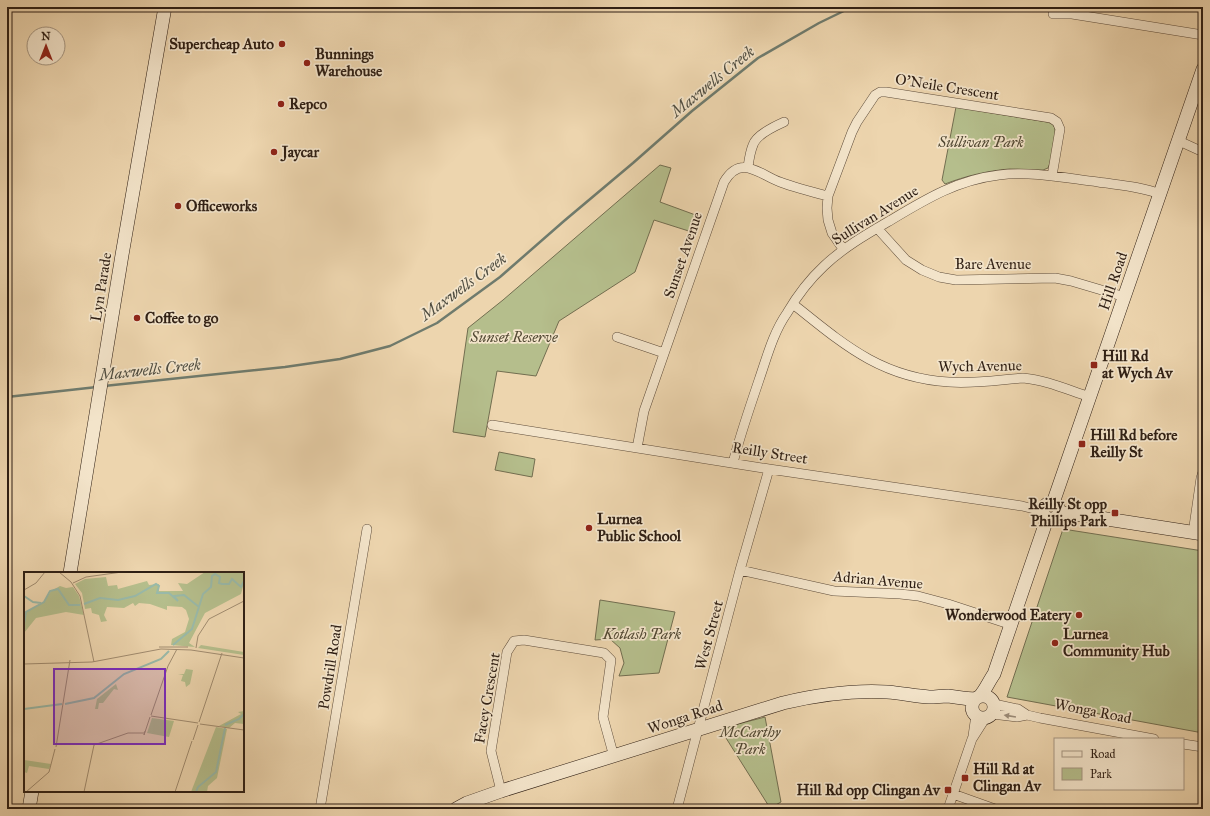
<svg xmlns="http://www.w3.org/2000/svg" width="1210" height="816" font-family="'IM FELL Great Primer',serif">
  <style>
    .green { fill: #b5be8c; stroke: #726e50 }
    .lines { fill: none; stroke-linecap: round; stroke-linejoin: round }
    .stream { stroke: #6f7b6d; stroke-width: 2.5 }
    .street-casing { stroke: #5e4c3a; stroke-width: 10 }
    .secondary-casing { stroke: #2f1f14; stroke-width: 14 }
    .street { stroke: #f3e4ca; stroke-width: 9 }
    .secondary { stroke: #f3e4ca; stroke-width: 13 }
    .oneway { fill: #9b8b78 }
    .poi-dot { fill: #8f2418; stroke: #f3e4ca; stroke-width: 1.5 }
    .labels { text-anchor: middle; stroke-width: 3.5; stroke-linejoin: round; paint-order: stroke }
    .poi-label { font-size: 15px; font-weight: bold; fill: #2f1f14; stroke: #f3e4ca; text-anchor: start }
    .street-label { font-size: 15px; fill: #2f1f14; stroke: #f3e4ca }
    .park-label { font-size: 15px; font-style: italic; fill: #504732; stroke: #f3e4ca }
    .water-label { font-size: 16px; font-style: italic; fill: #4f4d41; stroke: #f3e4ca }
    .inset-river { fill: none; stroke: #99b9a9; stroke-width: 2 }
    .inset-road { fill: none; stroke: #a18c70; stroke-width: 1 }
    .view { fill: #7b2cbf; fill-opacity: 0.15; stroke: #7b2cbf; stroke-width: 2 }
    .inset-edge { fill: none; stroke: #2f1f14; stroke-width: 2 }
  </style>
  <rect width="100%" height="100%" fill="#edd5ae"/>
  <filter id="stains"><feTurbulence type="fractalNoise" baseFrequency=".005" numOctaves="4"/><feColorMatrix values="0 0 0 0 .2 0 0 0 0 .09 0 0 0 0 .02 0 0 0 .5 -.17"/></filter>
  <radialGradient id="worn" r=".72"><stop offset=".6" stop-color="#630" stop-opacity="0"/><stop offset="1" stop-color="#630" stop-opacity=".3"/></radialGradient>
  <path class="green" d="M956 107 1047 122C1048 122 1053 124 1053 125 1059 130 1052 155 1050 163L1048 168 1043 170C1032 171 1020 169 1009 169 986 171 966 176 945 184L942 180Z
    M660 165 671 168 660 202 701 217 695 233 654 220 635 272 559 321 536 376 497 371 485 437 453 432 468 328 503 300Z
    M499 452 535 459 532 477 495 470Z
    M1063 529 1203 551V733L1007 697Z
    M600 600 675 612 659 673 619 676 624 663 620 648 610 639 595 640Z
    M765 717 781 802 770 808 726 738 723 728Z"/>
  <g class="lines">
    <path class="stream" d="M104 386 285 367 340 359 390 346 437 323 500 277 564 221 633 163 692 111 758 58 819 23 852 7
      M7 397 97 387"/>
    <defs>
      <path id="street" d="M1053 14H1072L1203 35
        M1179 141 1203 152
        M748 167C749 160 750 152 753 145 756 135 775 126 784 122
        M877 228 906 260 922 270 939 277 956 280 1055 278 1071 281 1125 297
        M843 249 832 233 828 220 827 208 828 196 852 132 857 122 875 95 880 92H886L1051 118 1057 122 1060 129 1052 176
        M793 304C843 344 881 378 949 382 973 384 998 380 1023 378 1046 380 1068 390 1090 397
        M617 337 664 353
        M492 425 769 469 1022 506 1042 511
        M637 448 644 411 724 182C741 153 760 175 780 182 796 188 812 192 828 196
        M733 463C740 435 750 407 759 380 767 357 773 333 787 313 797 296 810 279 824 266 844 247 867 234 891 220 926 199 957 180 999 175 1032 171 1065 178 1098 182 1118 185 1140 186 1160 194
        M1193 533 1201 478 1203 472
        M740 570 834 591 900 594 918 596 948 604 1012 625
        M994 704 1018 709 1027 715 1040 718 1154 739
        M992 714 1017 717 1027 715
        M973 736 976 715
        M1183 744 1203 747
        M501 791 491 751 507 652 514 641 524 640 604 653 611 660 603 717 614 757
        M953 794 995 809
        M320 809 367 529
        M677 809 740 570 769 469
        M948 809 972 739 986 717"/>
      <path id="secondary" d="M1043 511a8 8 0 1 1 16 0a8 8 0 1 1-16 0Z
        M1053 503 1203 69
        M1059 513 1075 514 1203 534
        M70 573 122 255 165 7
        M972 707a11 11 0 1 1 22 0a11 11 0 1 1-22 0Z
        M980 696C986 689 989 681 994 674L1047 519
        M29 809 32 791
        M456 809 467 803 501 791 783 703C817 695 852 690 887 692 901 693 915 696 929 697 936 697 942 696 948 696 957 697 966 699 975 699"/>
    </defs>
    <use href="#street" class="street-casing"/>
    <use href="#secondary" class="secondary-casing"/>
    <use href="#street" class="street"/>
    <use href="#secondary" class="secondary"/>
  </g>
  <defs><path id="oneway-solid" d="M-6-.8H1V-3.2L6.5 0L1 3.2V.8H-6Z"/></defs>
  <use class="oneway" href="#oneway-solid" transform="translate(1010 716) rotate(-171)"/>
  <g class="poi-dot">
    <circle cx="282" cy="44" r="4"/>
    <circle cx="307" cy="63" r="4"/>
    <circle cx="281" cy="104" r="4"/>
    <circle cx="274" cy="152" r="4"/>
    <circle cx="178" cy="206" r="4"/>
    <circle cx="137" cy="318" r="4"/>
    <rect x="1090" y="361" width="8" height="8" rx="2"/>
    <rect x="1078" y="440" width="8" height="8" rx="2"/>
    <rect x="1111" y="509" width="8" height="8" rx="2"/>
    <circle cx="589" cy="528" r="4"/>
    <circle cx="1079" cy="615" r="4"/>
    <circle cx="1055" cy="643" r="4"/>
    <rect x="961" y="774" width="8" height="8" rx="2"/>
    <rect x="944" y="786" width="8" height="8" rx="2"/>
  </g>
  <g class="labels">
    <g class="poi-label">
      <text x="274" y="49" text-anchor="end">Supercheap Auto</text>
      <text x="315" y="59">Bunnings<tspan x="315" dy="17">Warehouse</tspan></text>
      <text x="289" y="109">Repco</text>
      <text x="282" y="157">Jaycar</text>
      <text x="186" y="211">Officeworks</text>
      <text x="145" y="323">Coffee to go</text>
      <text x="1102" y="361">Hill Rd<tspan x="1102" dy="17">at Wych Av</tspan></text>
      <text x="1090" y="440">Hill Rd before<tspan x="1090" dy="17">Reilly St</tspan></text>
      <text x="1107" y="509" text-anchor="end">Reilly St opp<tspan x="1107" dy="17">Phillips Park</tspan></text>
      <text x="597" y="524">Lurnea<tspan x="597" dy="17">Public School</tspan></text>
      <text x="1071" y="620" text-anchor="end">Wonderwood Eatery</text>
      <text x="1063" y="639">Lurnea<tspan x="1063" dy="17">Community Hub</tspan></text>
      <text x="973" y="774">Hill Rd at<tspan x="973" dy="17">Clingan Av</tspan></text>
      <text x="940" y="795" text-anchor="end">Hill Rd opp Clingan Av</text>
    </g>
    <g class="street-label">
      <text transform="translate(947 87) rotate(9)" y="5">O'Neile Crescent</text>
      <text transform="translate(875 215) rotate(-32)" y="5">Sullivan Avenue</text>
      <text transform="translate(683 255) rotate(-71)" y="5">Sunset Avenue</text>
      <text x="993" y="269">Bare Avenue</text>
      <text transform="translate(1113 281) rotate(-71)" y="5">Hill Road</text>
      <text transform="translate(101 287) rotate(-81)" y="5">Lyn Parade</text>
      <text transform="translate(980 366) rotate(-1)" y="5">Wych Avenue</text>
      <text transform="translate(770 453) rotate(9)" y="5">Reilly Street</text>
      <text transform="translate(878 580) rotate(5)" y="5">Adrian Avenue</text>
      <text transform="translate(709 635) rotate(-75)" y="5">West Street</text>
      <text transform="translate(330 667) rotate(-81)" y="5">Powdrill Road</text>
      <text transform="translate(487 698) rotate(-80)" y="5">Facey Crescent</text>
      <text transform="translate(1093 711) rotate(11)" y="5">Wonga Road</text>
      <text transform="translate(685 717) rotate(-18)" y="5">Wonga Road</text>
    </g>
    <g class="park-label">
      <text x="981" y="147">Sullivan Park</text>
      <text x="514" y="342">Sunset Reserve</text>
      <text x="642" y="639">Kotlash Park</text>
      <text x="750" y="737">McCarthy<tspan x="750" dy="17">Park</tspan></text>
    </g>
    <g class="water-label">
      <text transform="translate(712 81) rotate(-39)" y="6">Maxwells Creek</text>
      <text transform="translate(463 286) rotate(-36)" y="6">Maxwells Creek</text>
      <text transform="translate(150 369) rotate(-6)" y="6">Maxwells Creek</text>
    </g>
  </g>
  <g transform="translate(24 572)">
    <rect width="220" height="220" fill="#edd5ae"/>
    <path d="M181 0H220V11L217 22 181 41 165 71 171 75 147 73 148 67 161 60 165 47 162 38 158 35 143 34V38L126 32 115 31 111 34 109 31 100 36 83 35 80 43 83 49 77 50 75 43 68 41 67 36 61 37 58 21 51 12 61 7 82 5 84 14 93 13 94 17 123 9 125 13 135 12V19H159L154 11 163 12ZM36 14 42 16 49 15 55 24 60 43 42 40 12 46 0 61V41L20 30 27 19ZM177 73 220 80V83L174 76ZM162 97 169 98 166 112 162 115 161 110 157 109 159 103 154 102H160ZM92 112 94 118 90 117 79 131H75L74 137H71L73 127ZM220 139V152L211 151 205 156 195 154 217 142 214 140ZM128 146 150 149 145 165 123 161ZM192 155 203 157 193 206 184 214 183 220H167ZM0 188 7 189 27 192 25 197 5 194 3 201 0 200Z" fill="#b5be8c"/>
    <path class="inset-river" d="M0 24 9 30 17 31M60 32 76 26 94 28 111 24 132 12 135 14 133 21H145L154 29 150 24 160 23 175 35M0 52 2 40 20 30 26 19 34 17 45 33H56M149 73 168 57 179 22 187 15 188 4 191 2 196 5 195 11 198 12H205L208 7 217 15 220 9M41 132 70 126 100 102 137 87 145 79M0 137 38 132M201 153 215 147 220 142M172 220 174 215 192 200 201 156"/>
    <path class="inset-road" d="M35 0 47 10 56 24 70 90M49 11 62 5 98 0M0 18 12 11 21 0M135 75H164M172 76 174 64 185 47 220 29M0 92 68 90 137 77 167 78 220 86M127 143 144 94 153 77M127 144 174 151M175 150 198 81M176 152 220 158M121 159 120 163 126 145M169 168 174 153M32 175 46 88M2 220 25 200 31 177M60 220 70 173 104 161H120M151 220 168 169"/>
    <path class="view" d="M30 97H141V172H30Z"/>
    <rect width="220" height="220" class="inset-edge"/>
  </g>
  <rect width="1210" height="816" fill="none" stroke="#edd5ae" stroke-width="24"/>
  <rect x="8" y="8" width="1194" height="800" fill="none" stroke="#2f1f14" stroke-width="2"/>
  <rect x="12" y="12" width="1186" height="792" fill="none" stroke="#2f1f14"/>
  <rect x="1054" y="738" width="130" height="52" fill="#f3e4ca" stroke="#a59581"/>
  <rect x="1062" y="751" width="20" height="6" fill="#f3e4ca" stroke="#a59581"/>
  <text x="1090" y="758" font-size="12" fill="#2f1f14">Road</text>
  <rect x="1062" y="768" width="20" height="12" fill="#b5be8c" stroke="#a59581"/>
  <text x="1090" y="778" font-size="12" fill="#2f1f14">Park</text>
  <g transform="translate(46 46)"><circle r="19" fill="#f3e4ca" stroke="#a59581"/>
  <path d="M0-3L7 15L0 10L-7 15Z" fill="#8f2418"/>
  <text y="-6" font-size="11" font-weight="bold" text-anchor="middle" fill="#2f1f14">N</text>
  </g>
  <rect width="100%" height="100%" filter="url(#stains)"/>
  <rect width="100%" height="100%" fill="url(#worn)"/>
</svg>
